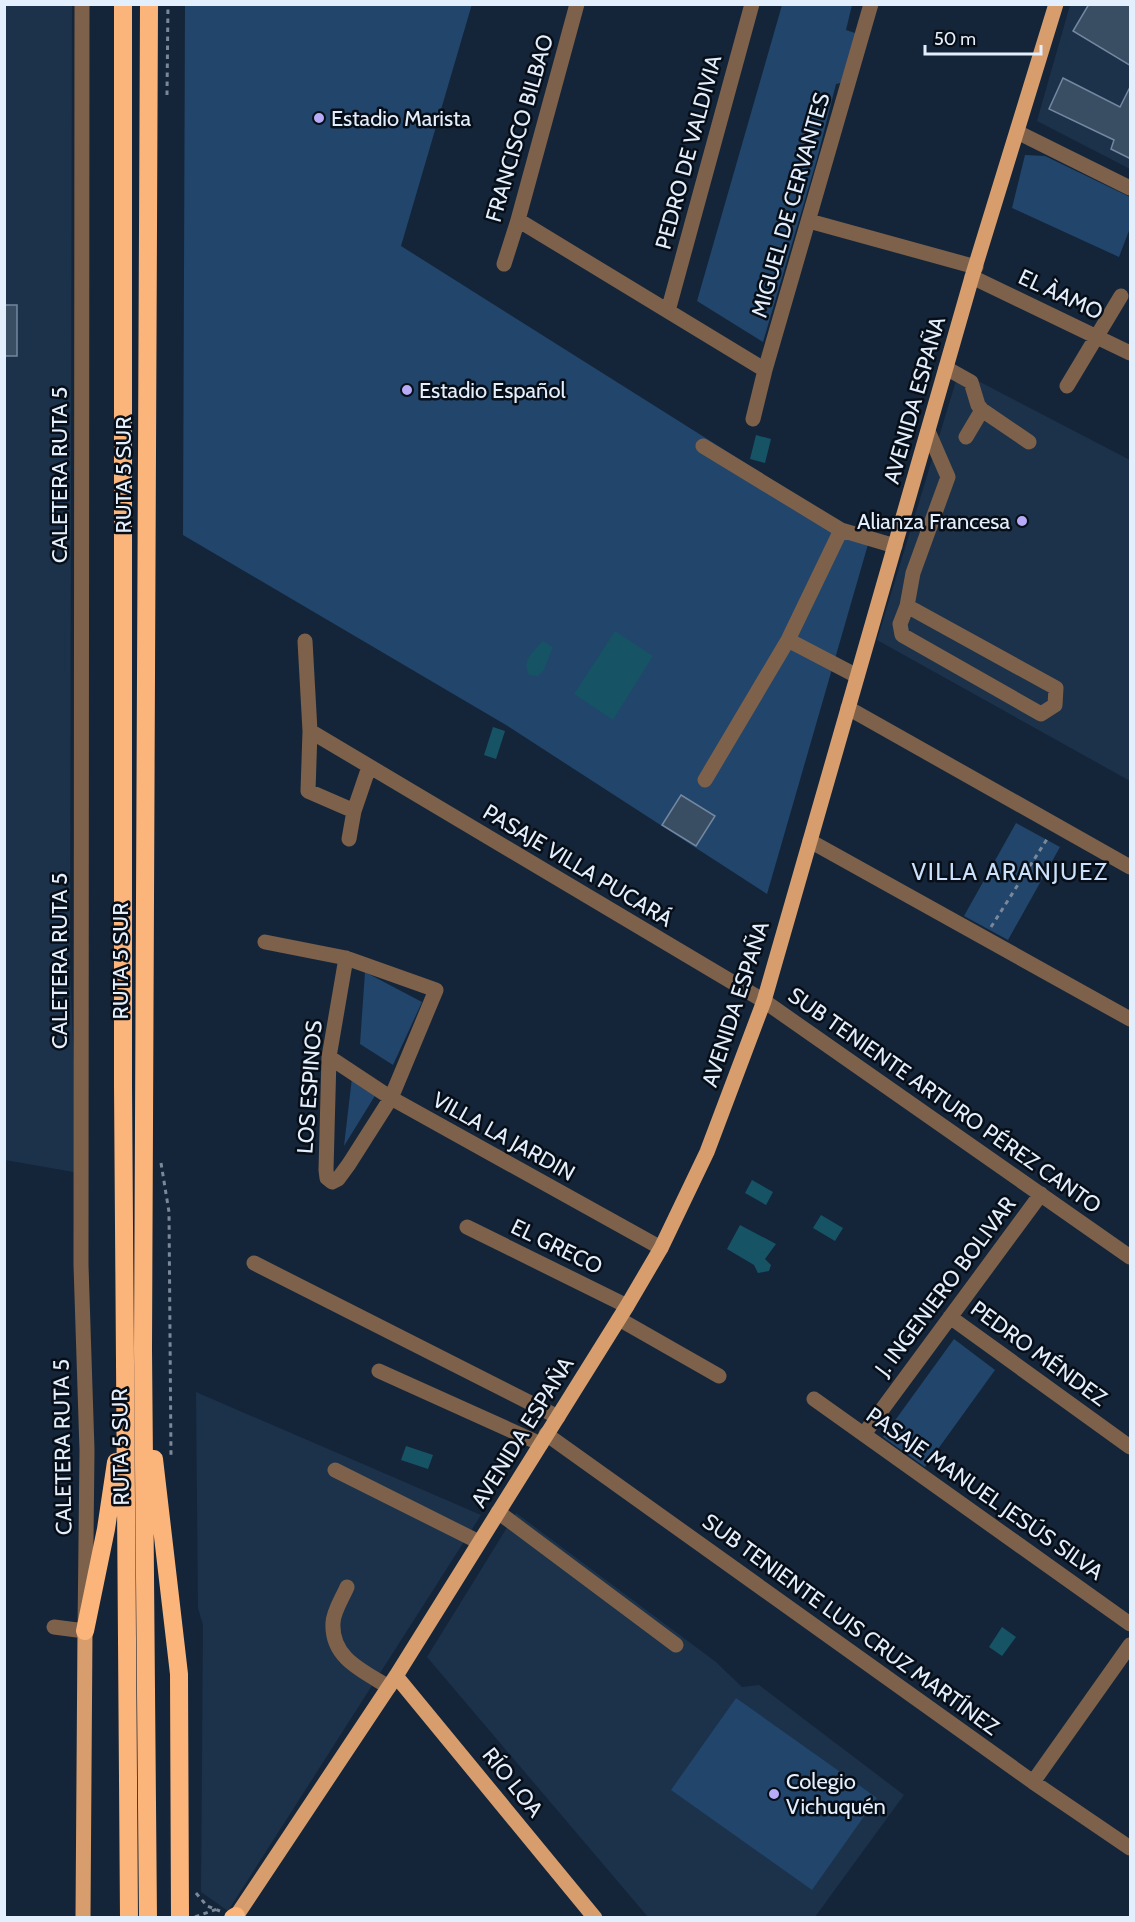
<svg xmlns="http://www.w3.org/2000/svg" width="1135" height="1922" font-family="Cabin,sans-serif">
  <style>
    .built { fill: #1b324a }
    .green { fill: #21456b }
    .water { fill: #165365 }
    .building { fill: #3a4e63; stroke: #7388a0; stroke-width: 1.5 }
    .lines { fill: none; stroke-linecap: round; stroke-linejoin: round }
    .path { stroke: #7a8899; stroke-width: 3; stroke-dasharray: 4.5 4.5; stroke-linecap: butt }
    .minor { stroke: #7d614a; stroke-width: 15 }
    .major { stroke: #d79d6d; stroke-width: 15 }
    .highway { stroke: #fbb47a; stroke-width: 18 }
    .poi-dot { fill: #b7abf7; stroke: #070e17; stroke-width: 2 }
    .labels { text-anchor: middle; stroke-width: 5; stroke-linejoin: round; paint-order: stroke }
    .poi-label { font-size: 22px; fill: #e4effd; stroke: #070e17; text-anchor: start }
    .street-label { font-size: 22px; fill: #e4effd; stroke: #070e17 }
    .neighbourhood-label { font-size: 24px; letter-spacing: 1.5px; fill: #cae0fb; stroke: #070e17 }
  </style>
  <rect width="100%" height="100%" fill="#142539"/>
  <path class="built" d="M4 5H72L70 971 79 1173 5 1160Z
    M1070 5H1130V169L1037 121Z
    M959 371 1130 460V781L877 640Z
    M196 1392 481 1515 228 1911 201 1892 203 1625 198 1608Z
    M516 1513 716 1662 742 1687 759 1685 904 1795 815 1917H648L427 1657Z"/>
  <path class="green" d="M472 4 401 246 869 541 767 894 506 725 183 535 185 5Z
    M782 5H852L846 30 858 34 845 82 836 84 817 159 763 342 697 301Z
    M1025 155 1045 156 1130 197V228L1119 257 1012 208Z
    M1016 823 1060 847 1008 940 964 916Z
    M365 972 422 1002 393 1065 360 1044Z
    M353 1069 381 1086 344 1146Z
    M954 1339 995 1370 925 1467 883 1437Z
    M736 1698 877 1798 812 1890 671 1790Z"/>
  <path class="water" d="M756 435 771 439 765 463 750 459Z
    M615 631 653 656 613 720 574 694Z
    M543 641 553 647 544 670 538 676 529 675C521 660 533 652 543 641Z
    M493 727 505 731 496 759 484 755Z
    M752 1180 773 1192 766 1205 745 1193Z
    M821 1215 843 1228 835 1241 813 1228Z
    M740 1225 776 1244 765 1259 771 1265 769 1271 758 1273 754 1265 727 1249Z
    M406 1446 433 1455 428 1469 401 1460Z
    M1002 1627 1016 1637 1002 1656 989 1647Z"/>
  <path class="building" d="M1089 4H1131V66L1073 31Z
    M1063 78 1120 107 1131 85V159L1111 149 1114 140 1049 109Z
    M4 305H17V356H4Z
    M681 795 715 816 696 846 662 825Z"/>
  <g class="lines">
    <path class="path" d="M167 95 168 4
      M991 927 1049 836
      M161 1163 169 1212 171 1456
      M196 1893 207 1906 220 1911
      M195 1917 217 1909"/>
    <path class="minor" d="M1017 132 1130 188
      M518 220 765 370
      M809 221 976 267
      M504 264 518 220 577 4
      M972 277 1130 353
      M668 311 752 4
      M946 368 971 382 978 405 982 410 1029 442
      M1067 386 1121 296
      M753 419 765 370 871 4
      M966 437 982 410
      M703 446 841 530
      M907 606 1056 688 1055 705 1041 714 902 635 900 624 907 606 913 573 948 477 928 431
      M788 640 857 676
      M305 641 310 731
      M848 708 1130 867
      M369 767 354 811 308 791 310 731 764 1001 1130 1257
      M705 780 788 640 841 530 895 546
      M349 839 354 811
      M810 841 1130 1019
      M265 942 346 958 436 990 391 1098 349 1164 338 1179 332 1182 327 1178 326 1170 329 1057 346 958
      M329 1057 391 1098 661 1248
      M467 1227 627 1306
      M254 1263 558 1417
      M950 1317 1130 1447
      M619 1319 719 1376
      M379 1371 541 1444
      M814 1399 1130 1624
      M546 1434 1033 1782 1130 1848
      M864 1434 1041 1194
      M335 1470 479 1542
      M498 1512 676 1645
      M347 1587C343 1597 333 1612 333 1623 331 1658 363 1671 389 1687
      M54 1627 85 1631 87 1450 81 1265 82 4
      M1033 1782 1130 1645"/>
    <path class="major" d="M396 1676 595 1918
      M83 1918 85 1631
      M235 1918 396 1676 627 1306 661 1248 707 1152 764 1001 972 277 1056 4"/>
    <path class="highway" d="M123 4V1086L129 1918
      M154 1459 179 1674 180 1918
      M85 1631 106 1529 116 1462
      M148 1918 143 1349 149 4
      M233 1918 236 1916"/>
  </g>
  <g class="poi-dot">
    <circle cx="319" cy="118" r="6"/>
    <circle cx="407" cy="390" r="6"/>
    <circle cx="1022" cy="521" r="6"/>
    <circle cx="774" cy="1794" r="6"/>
  </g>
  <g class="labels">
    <g class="poi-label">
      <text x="331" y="126">Estadio Marista</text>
      <text x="419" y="398">Estadio Español</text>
      <text x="1010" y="529" text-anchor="end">Alianza Francesa</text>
      <text x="786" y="1789">Colegio<tspan x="786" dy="25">Vichuquén</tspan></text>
    </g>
    <g class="street-label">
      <text transform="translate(519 128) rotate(-74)" y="8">FRANCISCO BILBAO</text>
      <text transform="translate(688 152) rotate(-75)" y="8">PEDRO DE VALDIVIA</text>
      <text transform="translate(790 205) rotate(-74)" y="8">MIGUEL DE CERVANTES</text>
      <text transform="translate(1061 294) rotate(25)" y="8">EL ÀAMO</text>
      <text transform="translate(914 400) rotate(-74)" y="8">AVENIDA ESPAÑA</text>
      <text transform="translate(59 475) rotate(-90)" y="8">CALETERA RUTA 5</text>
      <text transform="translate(123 475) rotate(-90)" y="8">RUTA 5 SUR</text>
      <text transform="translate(578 865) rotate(31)" y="8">PASAJE VILLA PUCARÁ</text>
      <text transform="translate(59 961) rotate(-90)" y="8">CALETERA RUTA 5</text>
      <text transform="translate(120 961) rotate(-90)" y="8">RUTA 5 SUR</text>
      <text transform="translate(735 1004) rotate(-72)" y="8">AVENIDA ESPAÑA</text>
      <text transform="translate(309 1087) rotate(-86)" y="8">LOS ESPINOS</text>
      <text transform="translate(945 1100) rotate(35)" y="8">SUB TENIENTE ARTURO PÉREZ CANTO</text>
      <text transform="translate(504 1136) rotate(29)" y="8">VILLA LA JARDIN</text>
      <text transform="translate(557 1246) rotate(26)" y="8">EL GRECO</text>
      <text transform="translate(945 1286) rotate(-53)" y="8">J. INGENIERO BOLIVAR</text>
      <text transform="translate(1039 1353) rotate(36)" y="8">PEDRO MÉNDEZ</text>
      <text transform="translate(522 1432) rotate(-58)" y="8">AVENIDA ESPAÑA</text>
      <text transform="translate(62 1447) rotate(-91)" y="8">CALETERA RUTA 5</text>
      <text transform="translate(120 1447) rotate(-91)" y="8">RUTA 5 SUR</text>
      <text transform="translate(985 1493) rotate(35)" y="8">PASAJE MANUEL JESÚS SILVA</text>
      <text transform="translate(851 1624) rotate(36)" y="8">SUB TENIENTE LUIS CRUZ MARTÍNEZ</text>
      <text transform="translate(513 1782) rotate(51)" y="8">RÍO LOA</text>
    </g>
    <g class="neighbourhood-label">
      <text x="1010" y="880">VILLA ARANJUEZ</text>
    </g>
  </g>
  <rect width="1135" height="1922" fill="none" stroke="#e4effd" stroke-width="12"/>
  <path d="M925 45v9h116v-9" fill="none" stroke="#e4effd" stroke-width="3"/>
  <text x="934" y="45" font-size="18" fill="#e4effd" stroke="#070e17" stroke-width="4.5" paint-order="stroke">50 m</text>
</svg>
